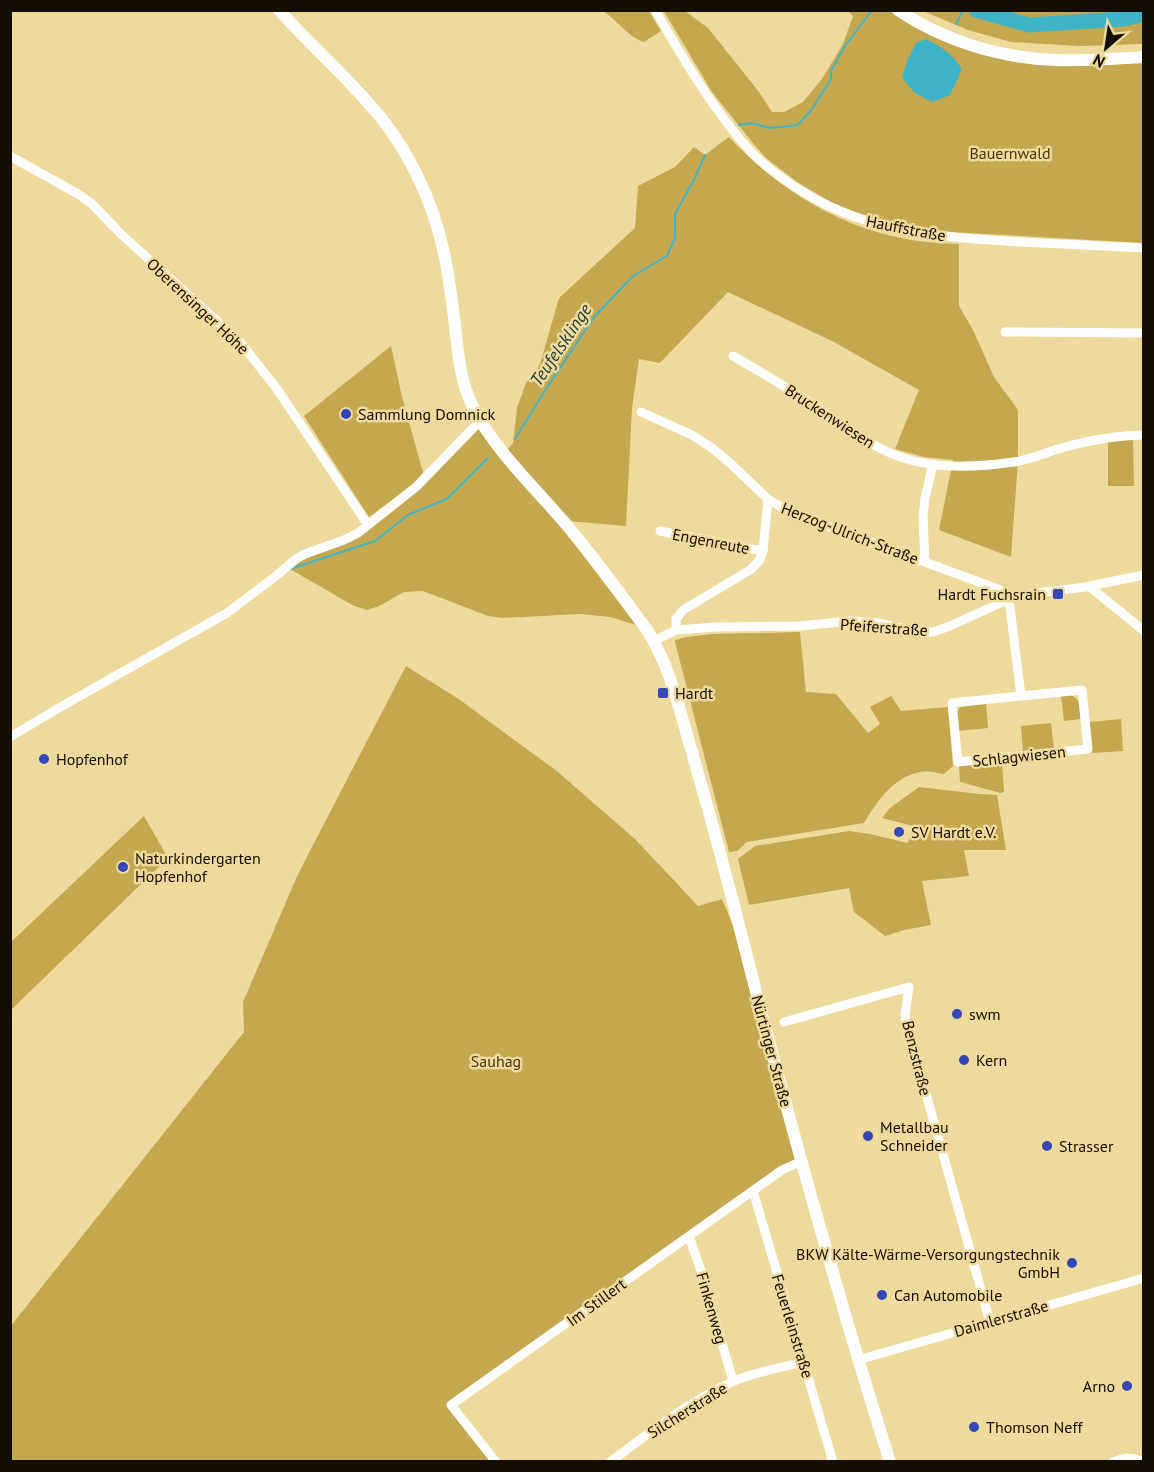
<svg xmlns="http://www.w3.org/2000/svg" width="1154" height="1472" font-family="'PT Sans',sans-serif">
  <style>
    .green { fill: #c5a750 }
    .water { fill: #3fb4c7 }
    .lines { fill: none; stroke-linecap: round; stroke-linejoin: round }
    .stream { stroke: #3fb4c7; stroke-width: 2 }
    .river { stroke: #3fb4c7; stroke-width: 15 }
    .street { stroke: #fff; stroke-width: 9 }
    .secondary { stroke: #fff; stroke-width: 12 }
    .poi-dot { fill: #3446b8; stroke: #efda9d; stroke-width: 2 }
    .labels { text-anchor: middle; stroke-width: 5; stroke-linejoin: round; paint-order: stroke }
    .park-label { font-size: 16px; fill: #453707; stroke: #efda9d }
    .street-label { font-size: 16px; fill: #150e00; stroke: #efda9d }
    .poi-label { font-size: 16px; fill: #150e00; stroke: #efda9d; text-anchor: start }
    .water-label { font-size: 18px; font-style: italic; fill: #223c40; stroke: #efda9d }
  </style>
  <rect width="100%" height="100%" fill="#efda9d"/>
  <path class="green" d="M603 11H649L661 31 644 42C628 37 617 20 603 11Z
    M664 11H685L708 28 759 92 772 112H784L803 102 822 79 843 44 853 16 848 11H890L905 21 972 50 1143 62V243L951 232 898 225 867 217 831 202 797 182 766 158 752 142 712 92Z
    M923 11H1143V44L1079 46 1011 42 968 30Z
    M729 137C780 191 844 231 918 241 932 243 946 243 959 244V306L973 330 994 377 1018 410V461L1011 557 939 530 953 460 924 457 895 449 919 390 832 341 728 292 660 363 639 359 632 408 626 526 556 520 636 625 610 617 581 614 502 618 488 616 423 591 404 592 379 606 368 610 354 606 290 569 289 566 370 526 478 429 500 458 513 443 517 408 526 383 538 368 541 361 559 298 635 228 638 186 675 167 694 147 705 155Z
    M391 346 402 397 424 476 369 517 304 416Z
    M1133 440 1134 486H1108V442Z
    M800 632 806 692 836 694 868 733 880 724 870 707 891 696 901 711 948 707 953 766 944 774C936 773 928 770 920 772 893 777 877 802 864 823L747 842 737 851 729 852 675 642V640L686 637 714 634Z
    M406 666 460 700 558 772 636 840 698 906 722 899 749 965 802 1161 451 1405 496 1461H11L10 1327 244 1032 243 1002 298 874Z
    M1071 695C1082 700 1080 709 1081 719L1064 721 1061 696Z
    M986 703 988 728 957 731 956 714 960 707Z
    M1121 719 1123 751 1092 753 1089 722Z
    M1051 723 1054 749 1023 752 1021 726Z
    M1002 762 1004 792 1001 793 960 782 959 766Z
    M919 787 979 794 997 795 1006 850H964L969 876 922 881 931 925 904 930 885 936 854 912 849 888 749 905 738 859 755 846 849 831 870 834 908 843 913 826 882 818 890 808Z
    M144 816 168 858 11 1010V942Z"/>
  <path class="water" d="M926 39C943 48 951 53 962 69L950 95 932 102 915 93 902 78 907 61 916 43Z"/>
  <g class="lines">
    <path class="stream" d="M956 24 963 10
      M739 125 751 123 770 128 798 125 812 109 831 79V71L845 46 872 10
      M515 439 546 389 594 317 633 276 667 256 675 238V214L694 180 705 155
      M290 569 375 541 408 515 447 499 488 458"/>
    <path class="river" d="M976 10 1029 25 1124 19 1144 14"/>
    <path class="street" d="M655 10C684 60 713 110 752 153 765 166 780 177 795 187 864 233 941 237 1021 242 1062 244 1103 246 1144 248
      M10 156 78 194 92 204 122 235 240 342 277 389 368 525
      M1005 332 1144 333
      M733 356C759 371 785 386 811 403 842 424 873 450 910 460 943 469 980 467 1014 462 1029 460 1044 454 1058 449 1086 441 1114 435 1144 435
      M641 412 692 435 712 448 732 465 768 499 781 507 817 522 1003 591 1009 599 1021 696 1082 690 1088 749 958 762 952 703 1021 696
      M660 531 763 551
      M925 562 923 517 925 498 933 464
      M1089 586 1144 631
      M676 630V619L683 610 750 570 759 561 763 551 768 499
      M654 641 676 630 717 627 800 626 850 621 878 623 921 632H933L950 626 1009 599 1022 595 1085 587 1144 575
      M10 737 64 705 227 613 276 576 296 559 305 554 344 540 358 533 416 487 480 421
      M784 1022 909 987 905 1015 907 1035 927 1097 990 1322
      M753 1191 833 1462
      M689 1236 701 1271 733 1381
      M858 1360 1144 1278
      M496 1462 451 1405 782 1170 802 1161
      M610 1462C648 1434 689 1401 732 1382 754 1372 780 1368 804 1362
      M1113 1462C1123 1458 1132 1456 1142 1462"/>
    <path class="secondary" d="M279 10C312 47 351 80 382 119 411 156 433 203 443 249 449 274 452 300 455 326 458 352 460 380 472 405 495 452 537 489 570 529 597 561 622 596 647 630 670 666 679 708 691 749 709 811 726 874 742 937 787 1113 835 1288 890 1462
      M898 10C944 41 1000 58 1055 60 1085 61 1114 59 1144 57"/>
  </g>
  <g class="poi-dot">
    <circle cx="346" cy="414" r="6"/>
    <rect x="1052" y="588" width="12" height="12" rx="3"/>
    <rect x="657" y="687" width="12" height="12" rx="3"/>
    <circle cx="44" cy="759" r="6"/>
    <circle cx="899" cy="832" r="6"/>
    <circle cx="123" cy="867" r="6"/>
    <circle cx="957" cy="1014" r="6"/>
    <circle cx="964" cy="1060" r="6"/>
    <circle cx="868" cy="1136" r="6"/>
    <circle cx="1047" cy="1146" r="6"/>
    <circle cx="1072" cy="1263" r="6"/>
    <circle cx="882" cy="1295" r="6"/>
    <circle cx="1127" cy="1386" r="6"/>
    <circle cx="974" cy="1427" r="6"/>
  </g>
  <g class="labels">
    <g class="park-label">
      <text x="1010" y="159">Bauernwald</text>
      <text x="496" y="1067">Sauhag</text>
    </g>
    <g class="street-label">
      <text transform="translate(906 228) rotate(11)" y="6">Hauffstraße</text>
      <text transform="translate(198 306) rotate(43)" y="6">Oberensinger Höhe</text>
      <text transform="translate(830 416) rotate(33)" y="6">Bruckenwiesen</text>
      <text transform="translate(850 533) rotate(21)" y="6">Herzog-Ulrich-Straße</text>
      <text transform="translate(711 541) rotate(11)" y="6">Engenreute</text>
      <text transform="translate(884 627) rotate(4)" y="6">Pfeiferstraße</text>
      <text transform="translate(1019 756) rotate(-6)" y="6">Schlagwiesen</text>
      <text transform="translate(772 1051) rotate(75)" y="6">Nürtinger Straße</text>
      <text transform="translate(917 1058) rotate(76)" y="6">Benzstraße</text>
      <text transform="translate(596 1302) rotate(-36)" y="6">Im Stillert</text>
      <text transform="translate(712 1308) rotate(74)" y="6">Finkenweg</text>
      <text transform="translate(1001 1318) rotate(-16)" y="6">Daimlerstraße</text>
      <text transform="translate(793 1326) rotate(73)" y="6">Feuerleinstraße</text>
      <text transform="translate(687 1410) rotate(-32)" y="6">Silcherstraße</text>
    </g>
    <g class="poi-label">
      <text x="358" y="420">Sammlung Domnick</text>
      <text x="1046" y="600" text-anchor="end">Hardt Fuchsrain</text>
      <text x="675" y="699">Hardt</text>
      <text x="56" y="765">Hopfenhof</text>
      <text x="911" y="838">SV Hardt e.V.</text>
      <text x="135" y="864">Naturkindergarten<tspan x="135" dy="18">Hopfenhof</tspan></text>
      <text x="969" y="1020">swm</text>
      <text x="976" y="1066">Kern</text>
      <text x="880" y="1133">Metallbau<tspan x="880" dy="18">Schneider</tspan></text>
      <text x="1059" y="1152">Strasser</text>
      <text x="1060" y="1260" text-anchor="end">BKW Kälte-Wärme-Versorgungstechnik<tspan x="1060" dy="18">GmbH</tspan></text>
      <text x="894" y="1301">Can Automobile</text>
      <text x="1115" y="1392" text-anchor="end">Arno</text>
      <text x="986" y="1433">Thomson Neff</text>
    </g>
    <g class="water-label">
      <text transform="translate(561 345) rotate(-56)" y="6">Teufelsklinge</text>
    </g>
  </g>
  <rect width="1154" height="1472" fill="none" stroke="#150e00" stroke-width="24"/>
  <g transform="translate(1106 48) rotate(209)" stroke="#efda9d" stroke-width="4.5" paint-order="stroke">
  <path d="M0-4.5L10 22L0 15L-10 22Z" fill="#150e00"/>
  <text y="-9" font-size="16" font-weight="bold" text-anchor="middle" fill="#150e00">N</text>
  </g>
</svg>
